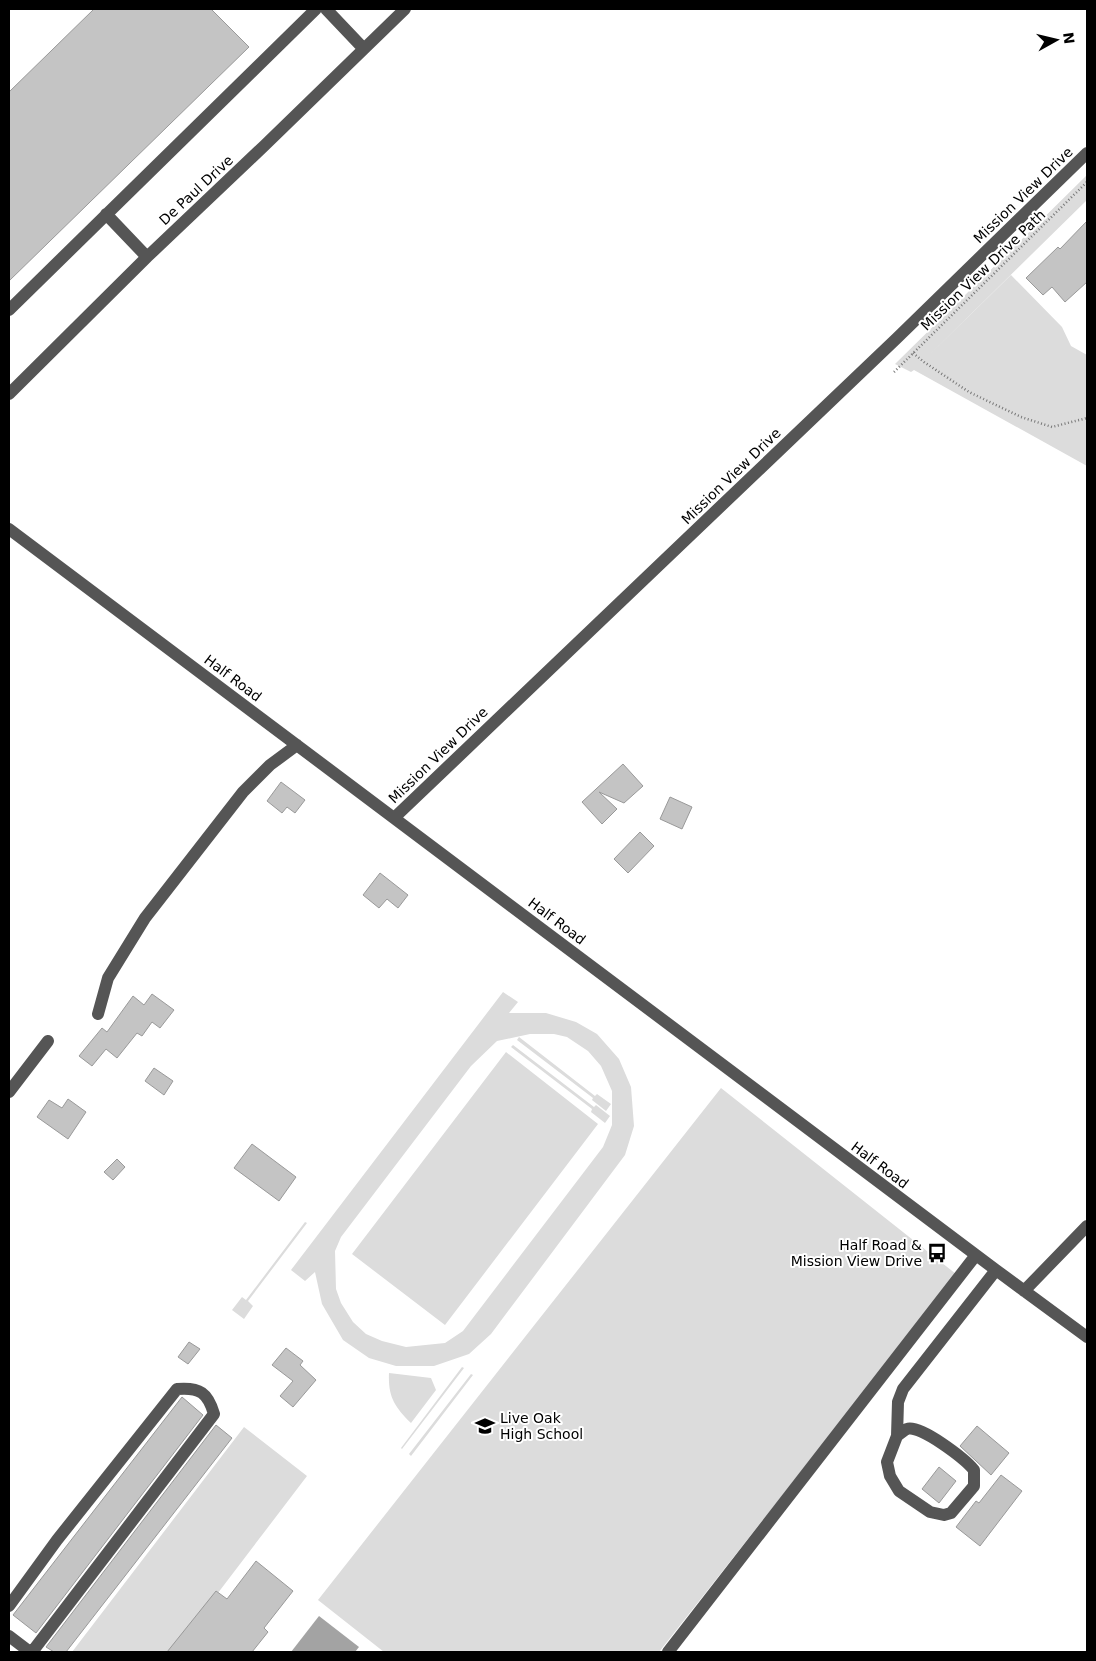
<svg xmlns="http://www.w3.org/2000/svg" width="1096" height="1661" font-family="'DejaVu Sans',sans-serif">
  <style>
    .green { fill: #dcdcdc; fill-rule: evenodd }
    .water { fill: #a3a3a3 }
    .building { fill: #c4c4c4; stroke: #999 }
    .lines { fill: none; stroke-linecap: round; stroke-linejoin: round }
    .path { stroke: #777; stroke-width: 2.5; stroke-dasharray: 1 2.5; stroke-linecap: butt }
    .minor { stroke: #555; stroke-width: 12 }
    .labels { text-anchor: middle; stroke-width: 4; stroke-linejoin: round; paint-order: stroke }
    .street-label { font-size: 14px; fill: #000; stroke: #fff }
    .poi-label { font-size: 14px; fill: #000; stroke: #fff; text-anchor: end }
  </style>
  <rect width="100%" height="100%" fill="#fff"/>
  <path class="green" d="M1087 175V200L921 363 1011 275 1062 327 1071 346 1087 355V466L914 370 911 372 895 364Z
    M503 992 518 1002 509 1013H546L576 1022 597 1034 619 1059 631 1087 634 1126 625 1155 491 1334 469 1354 434 1366H396L369 1358 343 1340 322 1304 315 1272 305 1281 291 1270ZM530 1034H554L567 1037 588 1051 601 1066 612 1091V1125L603 1147 463 1331 445 1343 406 1347 382 1341 366 1334 353 1322 341 1303 336 1289 335 1251 341 1237 471 1066 497 1041Z
    M519 1037 595 1096 597 1094 611 1104 606 1111 592 1100 593 1098 517 1040Z
    M513 1045 594 1107 596 1105 610 1116 605 1123 591 1112 592 1109 511 1047Z
    M506 1052 598 1124 445 1325 352 1254Z
    M721 1088 956 1274 659 1652H384L318 1600Z
    M305 1222 307 1223 248 1301 253 1306 244 1319 232 1310 242 1297 246 1300Z
    M462 1367 464 1368 402 1449 401 1448Z
    M389 1373 431 1378 436 1390 411 1423C394 1406 388 1396 389 1373Z
    M471 1374 473 1375 411 1456 409 1454Z
    M244 1427 307 1476 173 1652H72Z"/>
  <path class="water" d="M319 1616 359 1647 355 1652H291Z"/>
  <path class="building" d="M94 9H211L249 47 9 281V92Z
    M1087 221V282L1065 302 1052 287 1043 295 1026 278 1058 247 1060 249Z
    M623 764 643 786 624 803 599 792 617 809 602 824 582 802Z
    M281 782 305 800 295 813 287 807 282 813 267 801Z
    M670 797 692 807 682 829 660 819Z
    M640 832 654 846 628 873 614 859Z
    M380 873 408 895 398 908 387 899 379 908 363 895Z
    M152 994 174 1010 160 1028 152 1022 142 1036 137 1033 117 1058 106 1049 92 1066 79 1056 102 1028 107 1032 133 996 144 1005Z
    M154 1068 173 1081 164 1095 145 1081Z
    M68 1099 86 1112 68 1139 37 1117 49 1100 62 1108Z
    M252 1144 296 1177 279 1201 234 1168Z
    M117 1159 125 1167 113 1180 104 1172Z
    M189 1342 200 1349 188 1364 178 1357Z
    M286 1348 303 1361 300 1365 316 1380 293 1407 280 1396 293 1381 272 1365Z
    M182 1397 203 1415 36 1633 13 1615Z
    M216 1425 232 1438 66 1652H54L46 1647Z
    M977 1426 1009 1453 991 1475 960 1446Z
    M939 1467 956 1481 939 1503 922 1489Z
    M1001 1475 1022 1491 980 1546 956 1527 976 1501 979 1503Z
    M256 1561 293 1591 264 1628 268 1632 252 1652H167L216 1591 227 1599Z"/>
  <g class="lines">
    <path class="path" d="M913 353 924 362 969 392 1021 417 1052 427 1087 418
      M894 372 1087 182"/>
    <path class="minor" d="M326 9 363 48
      M106 214 147 257
      M9 310 316 9
      M9 394 147 257 264 146 405 9
      M9 529 996 1270 1087 1337
      M394 818 896 339 1087 153
      M98 1014 108 978 145 918 243 792 270 765 297 745
      M9 1092 48 1041
      M1024 1291 1087 1226
      M897 1436C900 1434 904 1430 907 1429 920 1424 965 1459 974 1470V1486L951 1513 944 1515 930 1512 899 1491 890 1476 887 1462 897 1436 898 1402 903 1389 996 1270
      M9 1606 57 1540 177 1389C200 1387 208 1393 214 1414L32 1652
      M9 1636 30 1652
      M668 1652 976 1255"/>
  </g>
  <defs>
    <symbol id="bus-bare" viewBox="-9 -9 18 18"><path d="M-5-6H5V4H4V6H2V4H-2V6H-4V4H-5ZM-3.5-4V0h7V-4ZM-3.5 1.2v1.5H-2V1.2ZM2 1.2v1.5H3.5V1.2Z" fill="#000" stroke="#fff" stroke-width="2.5" paint-order="stroke"/></symbol>
    <symbol id="school-bare" viewBox="-9 -9 18 18"><path d="M0-5L7-2L0 1L-7-2ZM-4 1L0 2.5L4 1V4Q0 6-4 4Z" fill="#000" stroke="#fff" stroke-width="2.5" paint-order="stroke"/></symbol>
  </defs>
  <g fill-rule="evenodd">
    <use href="#bus-bare" x="923" y="1239" width="28" height="28"/>
    <use href="#school-bare" x="471" y="1412" width="28" height="28"/>
  </g>
  <g class="labels">
    <g class="street-label">
      <text transform="translate(196 190) rotate(-43)" y="5">De Paul Drive</text>
      <text transform="translate(1023 195) rotate(-44)" y="5">Mission View Drive</text>
      <text transform="translate(983 270) rotate(-44)" y="5">Mission View Drive Path</text>
      <text transform="translate(731 476) rotate(-44)" y="5">Mission View Drive</text>
      <text transform="translate(233 678) rotate(37)" y="5">Half Road</text>
      <text transform="translate(438 755) rotate(-44)" y="5">Mission View Drive</text>
      <text transform="translate(557 921) rotate(37)" y="5">Half Road</text>
      <text transform="translate(880 1165) rotate(37)" y="5">Half Road</text>
    </g>
    <g class="poi-label">
      <text x="922" y="1250">Half Road &amp;<tspan x="922" dy="16">Mission View Drive</tspan></text>
      <text x="500" y="1423" text-anchor="start">Live Oak<tspan x="500" dy="16">High School</tspan></text>
    </g>
  </g>
  <rect width="1096" height="1661" fill="none" stroke="#000000" stroke-width="20"/>
  <g transform="translate(1056 40) rotate(82)" stroke="#ffffff" stroke-width="4" paint-order="stroke">
  <path d="M0-4L9 19L0 12L-9 19Z" fill="#000000"/>
  <text y="-8" font-size="14" font-weight="bold" text-anchor="middle" fill="#000000">N</text>
  </g>
</svg>
